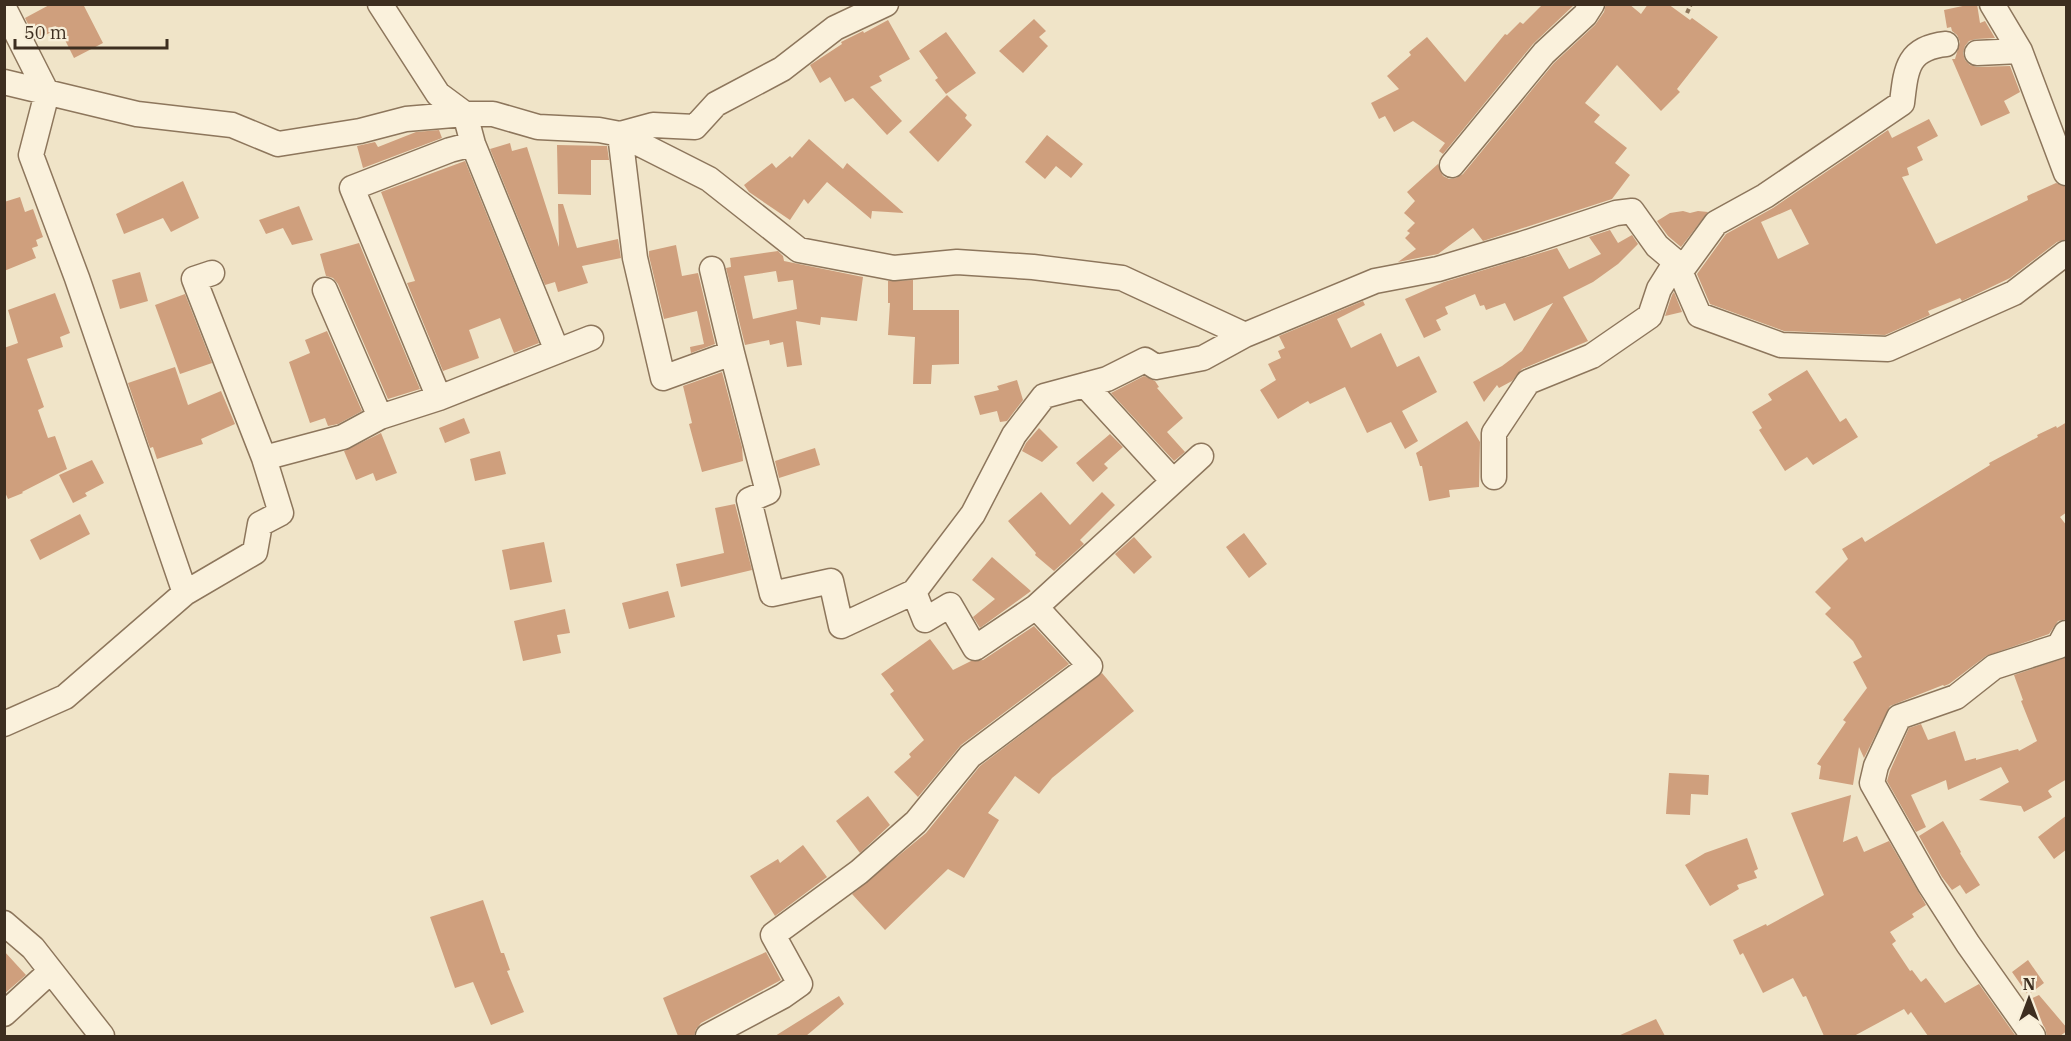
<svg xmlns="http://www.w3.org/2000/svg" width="2071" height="1041" font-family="'IBM Plex Serif',serif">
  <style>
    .building { fill: #cf9f7d; fill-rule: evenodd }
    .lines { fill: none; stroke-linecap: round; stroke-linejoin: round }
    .minor-casing { stroke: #8d765c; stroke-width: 27 }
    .path { stroke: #8d765c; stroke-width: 4; stroke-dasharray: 4.5 3; stroke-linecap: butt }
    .minor { stroke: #faf1dc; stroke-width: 24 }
  </style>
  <rect width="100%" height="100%" fill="#f0e4c8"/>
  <path class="building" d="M51 4H83L103 43 74 58 59 28 36 40 25 18Z
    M1543 4H1575L1533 44 1443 154 1439 151 1445 143 1413 121 1394 132 1385 116 1379 119 1371 103 1399 89 1387 76 1411 55 1409 52 1427 37 1465 82 1505 34 1507 35 1520 22 1523 24Z
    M1606 4H1629L1641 14 1648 4H1668L1690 20 1692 18 1718 37 1677 89 1680 92 1661 111 1617 65 1585 103 1600 115 1594 122 1627 148 1615 163 1630 175 1612 199 1483 241 1473 228 1438 254 1398 262 1416 249 1405 238 1410 233 1407 231 1415 223 1404 213 1415 201 1407 192 1438 164 1443 176 1449 179 1456 178 1463 174 1554 63 1595 25 1604 12Z
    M1972 4H1977L1980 23 1985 21 1995 38 1976 39 1969 41 1965 46 1963 53 1965 60 1970 65 1977 67 2010 66 2020 92 2004 101 2010 113 1981 126 1952 59H1955L1960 42 1957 35 1952 31 1951 27 1947 28 1944 10Z
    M1034 19 1046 31 1039 37 1048 46 1023 73 999 51Z
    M888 20 910 59 879 76 882 81 870 87 902 121 887 135 853 98 845 102 830 77 820 83 810 65 842 44 841 42 863 31 864 33Z
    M946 32 976 73 946 94 935 80 938 78 919 51Z
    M947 95 967 115 965 118 972 125 938 162 909 132Z
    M1929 119 1938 136 1917 147 1923 160 1907 168 1909 175 1902 177 1936 244 2028 200 2027 196 2056 183 2067 187V239L2057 242 2010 278 1962 301 1960 298 1928 311 1930 315 1885 335 1784 331 1710 304 1697 274 1726 234 1773 208 1888 130 1892 138ZM1791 209 1809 244 1778 259 1761 222Z
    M439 130 442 138 363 168 357 146 375 142 378 147 416 132Z
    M1047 135 1083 164 1071 178 1056 166 1045 179 1025 162Z
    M809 139 843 169 847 163 904 213 872 211 871 219 827 182 808 204 804 199 790 220 749 192 744 185 772 163 776 168 790 156 792 158Z
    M510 143 512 151 527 147 559 247 558 204H563L577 248 618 239 621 258 582 266 588 283 558 292 555 282 545 285 490 149Z
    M557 145 607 146 609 160H591V195L558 194Z
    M465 161 539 343 514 353 500 318 469 330 479 358 443 371 407 283 415 281 381 192Z
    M183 181 199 218 171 232 163 218 124 234 116 214Z
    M20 197 25 212 33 209 43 237 36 240 38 246 32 248 36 258 4 271V202Z
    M299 206 313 240 292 245 283 228 266 234 259 220Z
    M1683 211 1690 213 1698 211 1708 212 1681 247 1668 236 1657 221 1670 213Z
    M1610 230 1618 243 1632 235 1638 244 1618 264 1593 282 1563 297 1588 341 1522 369 1512 381 1499 388 1497 385 1484 402 1473 382 1502 366 1522 351 1553 303 1514 321 1505 303 1486 310 1484 305 1480 306 1475 294 1445 307 1448 314 1436 320 1441 330 1424 338 1405 299 1444 282 1557 248 1569 269 1601 254 1589 237Z
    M359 243 420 389 388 399 338 284 333 278 326 276 320 254Z
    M676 245 682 276 698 273 715 344 691 353 690 347 704 344 697 311 664 319 649 256V251Z
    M778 251 783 256 784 261 863 277 857 321 821 317 820 325 796 321 802 365 787 367 783 342 770 345 769 340 745 345 726 268 731 267 730 258ZM776 271 778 282 793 280 797 309 753 319 744 276Z
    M140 272 148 301 120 309 112 280Z
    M913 280V310H959V364L932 365 931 384H913L915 337 888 335 890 303H888V281Z
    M1674 292 1682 312 1665 316 1672 295Z
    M55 293 70 333 60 337 63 347 27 359 44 407 38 410 48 438 55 436 67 469 22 492 23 493 8 499 4 490V348L18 343 8 310Z
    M185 294 212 363 180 374 155 305Z
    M1363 301 1365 305 1337 319 1351 348 1381 333 1397 367 1419 356 1437 392 1402 411 1418 441 1405 449 1391 422 1367 433 1345 387 1310 404 1308 401 1278 419 1260 390 1276 380 1268 364 1281 358 1278 351 1285 348 1279 336Z
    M327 331 362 411 338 424 328 426 325 418 310 423 289 362 310 353 305 340Z
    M175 367 188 405 221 391 235 424 201 439 203 444 157 459 153 447 150 448 128 383Z
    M1807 370 1840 422 1846 418 1858 437 1813 465 1807 457 1785 471 1759 430 1762 428 1752 412 1772 400 1768 394Z
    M722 372 742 447 743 461 702 472 689 424 692 423 683 386Z
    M1144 376 1155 381 1159 387 1157 388 1183 418 1167 432 1185 452 1174 461 1111 393Z
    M1017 380 1023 400 1007 421 1000 422 997 411 980 415 974 396 999 390 997 386Z
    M464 418 470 433 445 443 439 428Z
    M1467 421 1480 442 1479 487 1449 490 1450 497 1429 501 1422 466H1420L1416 453Z
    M2067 422V512L2060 517 2067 526V619L2058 621 2049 634 1986 656 1949 684 1944 686 1943 685 1890 706 1864 758 1859 747 1853 785 1819 779 1821 766 1817 764 1846 722 1843 720 1867 688 1853 662 1862 657 1853 641 1825 614 1831 608 1815 592 1848 559 1842 549 1862 537 1865 542 1990 465 1989 463 2038 437 2037 435 2056 426 2057 428Z
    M1039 428 1058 447 1042 462 1022 451 1026 443Z
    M381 433 397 473 376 481 373 473 356 480 344 451Z
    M1110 434 1123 447 1104 464 1108 468 1093 482 1076 463Z
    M815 448 820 465 779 478 775 461Z
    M500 451 506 474 475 481 470 459Z
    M92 460 104 483 85 493 87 496 73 503 59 475Z
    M1041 492 1070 525 1102 492 1115 505 1080 540 1084 544 1054 571 1035 555 1036 553 1008 521Z
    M735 504 752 570 681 587 676 564 724 553 715 508Z
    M80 514 90 534 40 560 30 540Z
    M1244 533 1267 564 1249 578 1226 547Z
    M1134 537 1152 557 1134 574 1115 554Z
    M544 542 552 582 510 590 502 550Z
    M992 557 1031 591 980 628 973 617 995 599 972 580Z
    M668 591 675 617 629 629 622 603Z
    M565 609 570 633 557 635 561 653 523 661 514 621Z
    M1034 626 1069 664 961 745 918 797 894 772 911 757 909 754 924 740 890 694 894 691 881 674 930 639 953 670 971 661 983 660Z
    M2067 657V779L2050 789 2048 791 2052 797 2024 812 2021 806 1979 800 2009 782 2001 767 1948 790 1946 780 1911 795 1926 827 1916 832 1887 781 1890 771 1909 728 1921 724 1928 740 1955 731 1965 761 1976 758V760L2018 749 2019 751 2037 741 2021 701 2023 700 2014 675Z
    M1102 673 1134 711 1052 778 1039 794 1015 776 988 813 999 820 964 878 948 869 885 930 852 894 926 833 980 766Z
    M1669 773 1709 775 1708 795 1691 794 1690 815 1666 814Z
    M1851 795 1843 842 1857 836 1864 852 1889 841 1926 905 1912 914 1914 917 1890 932 1896 941 1892 944 1910 971 1912 970 1921 982 1926 978 1945 1003 1979 984 2015 1035 2013 1036H1928L1911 1012 1908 1015 1904 1009 1854 1036H1824L1806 996 1803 997 1793 978 1763 993 1743 953 1740 955 1733 940 1766 924 1767 926 1824 895 1791 813Z
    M868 796 890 825 860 853 836 821Z
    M2067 815V849L2054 859 2038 837Z
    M1943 821 1961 852 1960 853 1980 885 1966 894 1960 885 1952 890 1942 877 1919 836Z
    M1747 838 1758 869 1754 871 1757 878 1737 885 1739 889 1710 906 1685 865 1705 853Z
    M803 845 827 877 775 916 750 876 778 859 780 863Z
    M483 900 501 953H504L510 970 507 971 524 1012 491 1025 473 982 455 988 430 917Z
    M4 951 26 975 4 994Z
    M766 952 781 980 701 1023 696 1029 694 1036H678L663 998Z
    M2028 960 2044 983 2028 995 2012 972Z
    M2039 995 2067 1028V1031L2060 1036H2047L2045 1028 2026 1001Z
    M839 996 844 1004 806 1036H775Z
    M1656 1019 1665 1036H1618Z"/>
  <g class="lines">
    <defs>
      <path id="minor" d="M380 4 438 94 465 114 473 144 557 351
        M886 4 835 28 782 69 716 104 695 127 653 125 620 134 635 258 663 378 732 353 768 492 749 500 772 594 831 581 841 626 914 592 925 620 950 605 975 648 1036 607 1201 456
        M1992 4 2020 51 2066 173
        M4 8 47 93 31 155 77 278 185 593
        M1977 53 2020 51
        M4 82 137 114 232 125 278 144 360 131 406 119 465 114H493L538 127 599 130 620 134 709 179 799 250 894 268 957 262 1033 267 1122 278 1245 335 1375 281 1438 269 1522 244 1616 213 1632 211 1657 246 1676 262 1699 315 1781 345 1888 349 2014 293 2066 253
        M1452 165 1544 53 1585 15 1592 4
        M712 269 732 353
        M1681 271 1716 223 1765 196 1902 103C1906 69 1907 48 1946 44
        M325 290 380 417
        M1085 385 1173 481
        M439 398 352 188 450 150 473 144
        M264 458 343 437 380 417 439 398 591 338
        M1494 477V433L1528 382 1592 356 1650 316 1659 289 1676 262
        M914 592 973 514 1014 435 1044 396 1107 379 1145 360 1156 367 1203 358 1245 335
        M4 724 65 697 185 593 255 552 260 524 281 513 264 458 194 279 212 273
        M4 923 33 948 102 1036
        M4 1014 51 971
        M708 1036 783 996 800 984 773 935 859 872 916 822 970 756 1090 666 1036 607
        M2033 1036 1968 944 1930 885 1872 783 1876 766 1899 717 1956 697 1994 667 2059 646 2066 633"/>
    </defs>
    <use href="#minor" class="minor-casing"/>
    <path class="path" d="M1687 13 1691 4"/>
    <use href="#minor" class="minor"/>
  </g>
  <rect width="2071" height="1041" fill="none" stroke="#3d2e20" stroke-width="12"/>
  <g transform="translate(2029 999)" stroke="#f7eed8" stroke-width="4.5" paint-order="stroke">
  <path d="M0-4.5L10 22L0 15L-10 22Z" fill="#3d2e20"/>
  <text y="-9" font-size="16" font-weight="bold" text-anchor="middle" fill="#3d2e20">N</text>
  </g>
  <path d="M15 39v9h152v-9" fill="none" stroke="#3d2e20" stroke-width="3"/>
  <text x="24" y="39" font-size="18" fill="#3d2e20" stroke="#f7eed8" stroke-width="4.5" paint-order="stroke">50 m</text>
</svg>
